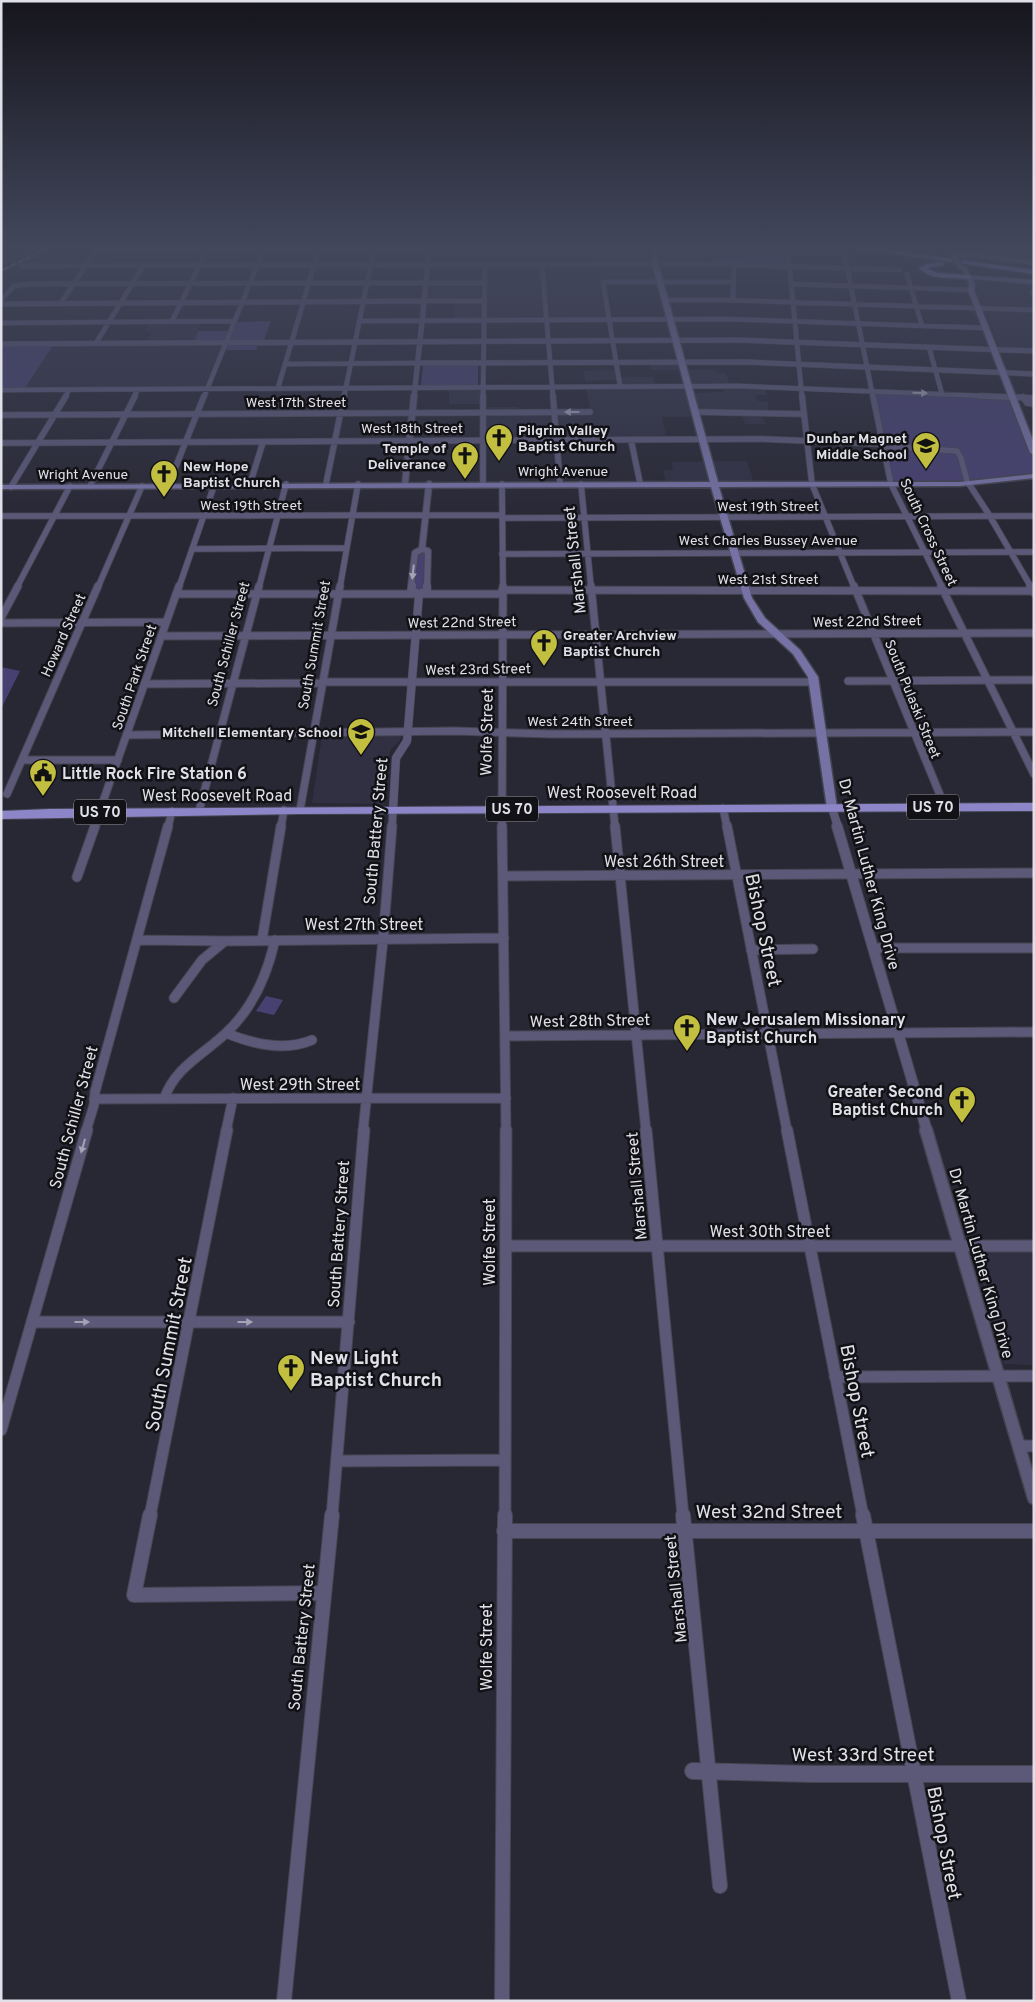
<svg xmlns="http://www.w3.org/2000/svg" width="1035" height="2002" font-family="Overpass,sans-serif">
  <style>
    .built { fill: #313043; fill-rule: evenodd }
    .green { fill: #474171 }
    .lines { fill: none; stroke-linecap: round; stroke-linejoin: round }
    .minor-far5-casing { stroke: #454551; stroke-width: 5.5 }
    .minor-far4-casing { stroke: #454551; stroke-width: 7 }
    .minor-far3-casing { stroke: #454551; stroke-width: 9 }
    .minor-far2-casing { stroke: #454551; stroke-width: 11 }
    .minor-far1-casing { stroke: #454551; stroke-width: 13 }
    .minor-casing { stroke: #454551; stroke-width: 16 }
    .tertiary-far5-casing { stroke: #454551; stroke-width: 6 }
    .tertiary-far4-casing { stroke: #454551; stroke-width: 8 }
    .tertiary-far3-casing { stroke: #454551; stroke-width: 9 }
    .tertiary-far2-casing { stroke: #454551; stroke-width: 12 }
    .tertiary-far1-casing { stroke: #454551; stroke-width: 15 }
    .tertiary-casing { stroke: #454551; stroke-width: 18 }
    .secondary-casing { stroke: #454551; stroke-width: 3 }
    .primary-casing { stroke: #454551; stroke-width: 2 }
    .motorway-casing { stroke: #454551; stroke-width: 3 }
    .minor-far5 { stroke: #5b5878; stroke-width: 4.5 }
    .minor-far4 { stroke: #5b5878; stroke-width: 5.5 }
    .minor-far3 { stroke: #5b5878; stroke-width: 7 }
    .minor-far2 { stroke: #5b5878; stroke-width: 9 }
    .minor-far1 { stroke: #5b5878; stroke-width: 11 }
    .minor { stroke: #5b5878; stroke-width: 14 }
    .tertiary-far5 { stroke: #5b5878; stroke-width: 5 }
    .tertiary-far4 { stroke: #5b5878; stroke-width: 6 }
    .tertiary-far3 { stroke: #5b5878; stroke-width: 8 }
    .tertiary-far2 { stroke: #5b5878; stroke-width: 10 }
    .tertiary-far1 { stroke: #5b5878; stroke-width: 12 }
    .tertiary { stroke: #5b5878; stroke-width: 16 }
    .secondary { fill: #7672a5; fill-rule: evenodd }
    .primary { fill: #8c85c7; fill-rule: evenodd }
    .motorway { fill: #9f97e7; fill-rule: evenodd }
    .rail-casing { stroke: #b8b8c1; stroke-width: 2 }
    .rail { stroke: #111116; stroke-width: 1; stroke-dasharray: 4; stroke-linecap: butt }
    .minor-bridge-casing { stroke: #454551; stroke-width: 5.5; stroke-linecap: butt }
    .secondary-bridge-casing { stroke: #454551; stroke-width: 8; stroke-linecap: butt }
    .minor-bridge { stroke: #5b5878; stroke-width: 4.5 }
    .secondary-bridge { stroke: #7672a5; stroke-width: 6 }
    .oneway { fill: #a4a3b6 }
    .labels { text-anchor: middle; stroke-width: 5; stroke-linejoin: round; paint-order: stroke }
    .far-street-label { font-size: 14px; fill: #e0e0e8; stroke: #111116 }
    .far-poi-label { font-size: 14px; font-weight: bold; fill: #e0e0e8; stroke: #111116; text-anchor: start }
    .shield { fill: #111116; stroke: #a2a2a9; stroke-width: 1 }
    .shield-label { font-size: 15px; font-weight: bold; fill: #e0e0e8 }
    .street-label { font-size: 16px; fill: #e0e0e8; stroke: #111116 }
    .poi-label { font-size: 16px; font-weight: bold; fill: #e0e0e8; stroke: #111116; text-anchor: start }
    .near-street-label { font-size: 19px; fill: #e0e0e8; stroke: #111116 }
    .near-poi-label { font-size: 19px; font-weight: bold; fill: #e0e0e8; stroke: #111116; text-anchor: start }
  </style>
  <rect width="100%" height="100%" fill="#282734"/>
  <path class="built" d="M316 246H592L647 249 655 281H600L606 319H454L455 303H429L434 265H374L371 274 308 273Z
    M896 246H1034V262L1006 258Z
    M704 248 710 263H660L657 249Z
    M981 279 1034 283V349L1000 348 974 284 976 280Z
    M201 322 194 341 147 342 152 332 144 331 149 323Z
    M222 344 205 387 1 389V345Z
    M650 363H682L684 370H715L717 373H726L730 386H766V395H755L758 401 768 402V413H761L766 424H745L740 412H696L697 417H662L667 440H482L483 407H518V412H590L586 386H620L619 380 585 381 584 371 617 370 619 377H653L655 386H688L684 370H651ZM689 386H722L724 392 690 393Z
    M449 387H483V404H449Z
    M747 461 754 483H666L663 470H673L671 462Z
    M322 736H401L400 741 391 749 387 762 384 804 312 803Z
    M1034 1239V1365L1004 1364 972 1240Z"/>
  <path class="green" d="M709 248 786 251V265L713 263Z
    M271 321 262 346H257L256 350H222L225 343 194 342 198 331H230L234 322Z
    M53 345 25 388H1V346Z
    M478 365V385H421L423 366Z
    M872 391 1012 397 1034 452V476L968 483 891 484Z
    M418 552H426L423 590H414Z
    M1 667 20 671 1 709Z
    M266 996 283 1000 274 1015 256 1011Z"/>
  <g class="lines">
    <defs>
      <path id="minor-far5" d="M521 248H706L844 252 873 397
        M97 249H430
        M788 250 802 397
        M542 265 553 397
        M22 266 708 264 900 270
        M907 274 922 326
        M371 283H485
        M792 284 971 290
        M1034 292H1032L1034 296
        M1 300 14 286 30 284 364 283
        M666 300H725L1034 310
        M733 300 734 265
        M423 301H485
        M61 303 99 246
        M172 321 209 246
        M359 321 725 319 986 328
        M1 323 234 321
        M96 343 142 268
        M929 347 942 394
        M285 364 418 363
        M620 386 603 282H733
        M278 388 319 249
        M1 390 739 386 1011 397
        M65 397 69 390
        M134 397 138 389
        M204 397 265 246
        M344 397 374 249
        M483 397 485 265"/>
      <path id="minor-far4" d="M483 396V484
        M553 396 560 483
        M802 396 812 484 854 587
        M873 396 891 484 942 587
        M980 396 1034 398
        M1023 397 1027 403 1034 404
        M696 412 803 414
        M1 415 590 412
        M631 440 640 483
        M1 443 762 439 883 444
        M883 446 957 451 961 458 967 481 988 513 1031 587
        M250 484 263 442
        M326 484 344 396
        M502 484 503 587
        M581 484 591 587
        M90 486 135 396
        M168 486 204 396
        M11 487 66 396
        M1 516 502 515
        M502 518 1034 516
        M192 549 346 548
        M502 554 1034 552
        M17 587 70 486
        M98 587 142 486
        M179 587 214 486
        M259 587 286 484
        M340 587 358 484"/>
      <path id="minor-far3" d="M591 586 615 827
        M854 586 945 807
        M941 586 1034 774
        M1030 586 1034 593
        M502 590 1034 591
        M176 594H502
        M1 618 18 586
        M1 623 166 622
        M161 636 1034 633
        M848 681 1034 680
        M323 682H814
        M144 684 323 683
        M127 735 455 731 551 734 1034 732
        M22 760H118
        M7 794 98 586
        M723 808 727 827
        M300 810 340 586
        M199 811 259 586
        M94 827 179 586
        M168 827 172 811
        M281 827 284 810
        M392 827 393 810
        M502 827 503 586"/>
      <path id="minor-far2" d="M502 826 506 1131
        M615 826 646 1131
        M727 826 787 1131
        M504 876 1034 873
        M77 877 95 826
        M138 940 225 941
        M262 940 281 826
        M873 948H1034
        M751 950 813 949
        M174 998 202 960 225 941 504 938
        M226 1033C253 1044 284 1052 312 1040
        M506 1036 1034 1032
        M94 1099 506 1098
        M164 1099C175 1067 203 1055 226 1033 253 1008 267 976 275 940
        M86 1131 94 1105 95 1092 168 826
        M226 1131 233 1098
        M363 1131 383 940 392 826"/>
      <path id="minor-far1" d="M646 1130 683 1516
        M787 1130 863 1516
        M506 1246H1034
        M34 1322H349
        M835 1377 1034 1376
        M1 1430 87 1130
        M1019 1446H1034
        M337 1461 504 1460
        M150 1516 227 1130
        M332 1516 364 1130
        M505 1516 506 1130"/>
      <path id="minor" d="M150 1515 134 1595 322 1593
        M683 1515 720 1886
        M863 1515 959 2001
        M504 1531H1034
        M284 2001 332 1515
        M502 2001 505 1515"/>
      <path id="tertiary-far5" d="M1009 246 1015 257
        M1 304 423 301
        M1 344 737 340 1034 351
        M418 363 745 362 1034 374
        M414 397 430 246"/>
      <path id="tertiary-far4" d="M405 484 414 396
        M422 549 429 484
        M422 549 428 551 427 587
        M411 587 415 553 422 549"/>
      <path id="tertiary-far3" d="M412 586 411 591 419 594
        M419 594 427 591V586
        M832 808 838 827
        M393 810 396 758 407 741 419 594"/>
      <path id="tertiary-far2" d="M837 826 927 1131"/>
      <path id="tertiary-far1" d="M926 1130 1034 1498"/>
      <path id="tertiary" d="M693 1771 812 1774H1034"/>
      <path id="secondary" d="M650 246H656L658 263 718 482H960L1034 474V478L960 486 719 487 752 598 765 618 800 650 818 677 837 808 836 810H828L827 808 808 677 793 654 758 622 744 598 711 487 1 489V485L710 482 652 263Z
        M974 253 1034 261V265L974 257 955 258 952 256Z
        M965 266 971 276 1034 280V284L973 279 975 284 974 290 1034 443V455L1030 453 968 290 969 284 967 279 959 277 965 276 962 268Z"/>
      <path id="primary" d="M1034 803V811L300 814 1 819V811L50 809Z"/>
      <path id="motorway" d="M842 246H861L1034 270V274Z
        M942 262 944 263V265L927 268 937 273 969 275 972 277 969 279C952 277 931 281 919 268L927 264Z"/>
    </defs>
    <use href="#minor-far5" class="minor-far5-casing"/>
    <use href="#minor-far4" class="minor-far4-casing"/>
    <use href="#minor-far3" class="minor-far3-casing"/>
    <use href="#minor-far2" class="minor-far2-casing"/>
    <use href="#minor-far1" class="minor-far1-casing"/>
    <use href="#minor" class="minor-casing"/>
    <use href="#tertiary-far5" class="tertiary-far5-casing"/>
    <use href="#tertiary-far4" class="tertiary-far4-casing"/>
    <use href="#tertiary-far3" class="tertiary-far3-casing"/>
    <use href="#tertiary-far2" class="tertiary-far2-casing"/>
    <use href="#tertiary-far1" class="tertiary-far1-casing"/>
    <use href="#tertiary" class="tertiary-casing"/>
    <use href="#secondary" class="secondary-casing"/>
    <use href="#primary" class="primary-casing"/>
    <use href="#motorway" class="motorway-casing"/>
    <use href="#minor-far5" class="minor-far5"/>
    <use href="#minor-far4" class="minor-far4"/>
    <use href="#minor-far3" class="minor-far3"/>
    <use href="#minor-far2" class="minor-far2"/>
    <use href="#minor-far1" class="minor-far1"/>
    <use href="#minor" class="minor"/>
    <use href="#tertiary-far5" class="tertiary-far5"/>
    <use href="#tertiary-far4" class="tertiary-far4"/>
    <use href="#tertiary-far3" class="tertiary-far3"/>
    <use href="#tertiary-far2" class="tertiary-far2"/>
    <use href="#tertiary-far1" class="tertiary-far1"/>
    <use href="#tertiary" class="tertiary"/>
    <use href="#secondary" class="secondary"/>
    <use href="#primary" class="primary"/>
    <use href="#motorway" class="motorway"/>
    <defs>
      <path id="rail" d="M1 271 52 246"/>
    </defs>
    <use href="#rail" class="rail-casing"/>
    <use href="#rail" class="rail"/>
    <defs>
      <path id="minor-bridge" d="M364 283H371"/>
      <path id="secondary-bridge" d="M954 254 960 267"/>
    </defs>
    <use href="#minor-bridge" class="minor-bridge-casing"/>
    <use href="#secondary-bridge" class="secondary-bridge-casing"/>
    <use href="#minor-bridge" class="minor-bridge"/>
    <use href="#secondary-bridge" class="secondary-bridge"/>
  </g>
  <defs><path id="oneway-solid" d="M-6-.8H1V-3.2L6.5 0L1 3.2V.8H-6Z" transform="scale(1.25)"/></defs>
  <g class="oneway">
    <use href="#oneway-solid" transform="translate(920 393) rotate(2)"/>
    <use href="#oneway-solid" transform="translate(572 412) rotate(-180)"/>
    <use href="#oneway-solid" transform="translate(413 572) rotate(96)"/>
    <use href="#oneway-solid" transform="translate(83 1146) rotate(106)"/>
    <use href="#oneway-solid" transform="translate(82 1322)"/>
    <use href="#oneway-solid" transform="translate(245 1322)"/>
  </g>
  <linearGradient id="sky" x2="0" y2="1"><stop stop-color="#16151d"/><stop offset="0.47" stop-color="#42475c"/><stop offset="1" stop-color="#42475c" stop-opacity="0"/></linearGradient>
  <rect width="1035" height="527" fill="url(#sky)"/>
  <defs>
    <symbol id="church-pin" viewBox="-11 -11 22 30"><path d="M0 17L-7.5 6A9.5 9.5 0 1 1 7.5 6Z" fill="#c1be40" stroke="#111116"/><path d="M-1.2-6h2.4v3.5h3.3v2.4h-3.3V6h-2.4V-.1h-3.3v-2.4h3.3Z" fill="#111"/></symbol>
    <symbol id="school-pin" viewBox="-11 -11 22 30"><path d="M0 17L-7.5 6A9.5 9.5 0 1 1 7.5 6Z" fill="#c1be40" stroke="#111116"/><path d="M0-5L7-2L0 1L-7-2ZM-4 1L0 2.5L4 1V4Q0 6-4 4Z" fill="#111"/></symbol>
    <symbol id="civic-pin" viewBox="-11 -11 22 30"><path d="M0 17L-7.5 6A9.5 9.5 0 1 1 7.5 6Z" fill="#c1be40" stroke="#111116"/><path d="M-.6-6.5H3V-4.5H.6V-3L4-1V1h2V6H-6V1h2V-1L-.6-3ZM-1.2 2.5V6h2.4V2.5Z" fill="#111"/></symbol>
  </defs>
  <g fill-rule="evenodd">
    <use href="#church-pin" x="483" y="422" width="32" height="43"/>
    <use href="#school-pin" x="910" y="430" width="32" height="43"/>
    <use href="#church-pin" x="449" y="440" width="32" height="43"/>
    <use href="#church-pin" x="148" y="458" width="32" height="43"/>
    <use href="#church-pin" x="528" y="627" width="32" height="43"/>
    <use href="#school-pin" x="345" y="716" width="32" height="43"/>
    <use href="#civic-pin" x="27" y="757" width="32" height="43"/>
    <use href="#church-pin" x="671" y="1012" width="32" height="43"/>
    <use href="#church-pin" x="946" y="1084" width="32" height="43"/>
    <use href="#church-pin" x="275" y="1352" width="32" height="43"/>
  </g>
  <g class="labels">
    <g class="far-street-label">
      <text x="296" y="407">West 17th Street</text>
      <text x="412" y="433">West 18th Street</text>
      <text x="563" y="476">Wright Avenue</text>
      <text x="83" y="479">Wright Avenue</text>
      <text x="251" y="510">West 19th Street</text>
      <text x="768" y="511">West 19th Street</text>
      <text transform="translate(929 532) rotate(65)" y="5">South Cross Street</text>
      <text x="768" y="545">West Charles Bussey Avenue</text>
      <text x="768" y="584">West 21st Street</text>
      <text transform="translate(867 621) rotate(-1)" y="5">West 22nd Street</text>
      <text transform="translate(462 622) rotate(-1)" y="5">West 22nd Street</text>
      <text transform="translate(63 635) rotate(-66)" y="5">Howard Street</text>
      <text transform="translate(228 644) rotate(-75)" y="5">South Schiller Street</text>
      <text transform="translate(314 645) rotate(-80)" y="5">South Summit Street</text>
      <text transform="translate(478 669) rotate(-1)" y="5">West 23rd Street</text>
      <text transform="translate(134 677) rotate(-71)" y="5">South Park Street</text>
      <text transform="translate(913 699) rotate(68)" y="5">South Pulaski Street</text>
      <text x="580" y="726">West 24th Street</text>
    </g>
    <g class="far-poi-label">
      <text x="518" y="435">Pilgrim Valley<tspan x="518" dy="16">Baptist Church</tspan></text>
      <text x="907" y="443" text-anchor="end">Dunbar Magnet<tspan x="907" dy="16">Middle School</tspan></text>
      <text x="446" y="453" text-anchor="end">Temple of<tspan x="446" dy="16">Deliverance</tspan></text>
      <text x="183" y="471">New Hope<tspan x="183" dy="16">Baptist Church</tspan></text>
      <text x="563" y="640">Greater Archview<tspan x="563" dy="16">Baptist Church</tspan></text>
      <text x="342" y="737" text-anchor="end">Mitchell Elementary School</text>
    </g>
    <g class="shield">
      <rect x="907" y="794.5" width="52" height="25" rx="4"/>
      <rect x="486" y="796.5" width="52" height="25" rx="4"/>
      <rect x="74" y="799.5" width="52" height="25" rx="4"/>
    </g>
    <g class="shield-label">
      <text x="933" y="812">US 70</text>
      <text x="512" y="814">US 70</text>
      <text x="100" y="817">US 70</text>
    </g>
    <g class="street-label">
      <text transform="translate(574 560) rotate(-96)" y="6">Marshall Street</text>
      <text transform="translate(486 732) rotate(-89)" y="6">Wolfe Street</text>
      <text x="622" y="798">West Roosevelt Road</text>
      <text x="217" y="801">West Roosevelt Road</text>
      <text transform="translate(375 831) rotate(-85)" y="6">South Battery Street</text>
      <text x="664" y="867">West 26th Street</text>
      <text transform="translate(870 874) rotate(75)" y="6">Dr Martin Luther King Drive</text>
      <text x="364" y="930">West 27th Street</text>
      <text transform="translate(590 1020) rotate(-1)" y="6">West 28th Street</text>
      <text x="300" y="1090">West 29th Street</text>
      <text transform="translate(73 1117) rotate(-75)" y="6">South Schiller Street</text>
      <text transform="translate(636 1186) rotate(-95)" y="6">Marshall Street</text>
      <text x="770" y="1237">West 30th Street</text>
      <text transform="translate(338 1234) rotate(-86)" y="6">South Battery Street</text>
      <text transform="translate(489 1242) rotate(-90)" y="6">Wolfe Street</text>
      <text transform="translate(982 1263) rotate(74)" y="6">Dr Martin Luther King Drive</text>
      <text transform="translate(675 1589) rotate(-96)" y="6">Marshall Street</text>
      <text transform="translate(301 1637) rotate(-84)" y="6">South Battery Street</text>
      <text transform="translate(486 1647) rotate(-90)" y="6">Wolfe Street</text>
    </g>
    <g class="poi-label">
      <text x="62" y="779">Little Rock Fire Station 6</text>
      <text x="706" y="1025">New Jerusalem Missionary<tspan x="706" dy="18">Baptist Church</tspan></text>
      <text x="943" y="1097" text-anchor="end">Greater Second<tspan x="943" dy="18">Baptist Church</tspan></text>
    </g>
    <g class="near-street-label">
      <text transform="translate(764 930) rotate(78)" y="7">Bishop Street</text>
      <text transform="translate(168 1344) rotate(-79)" y="7">South Summit Street</text>
      <text transform="translate(858 1401) rotate(79)" y="7">Bishop Street</text>
      <text x="769" y="1518">West 32nd Street</text>
      <text x="863" y="1761">West 33rd Street</text>
      <text transform="translate(945 1843) rotate(79)" y="7">Bishop Street</text>
    </g>
    <g class="near-poi-label">
      <text x="310" y="1364">New Light<tspan x="310" dy="22">Baptist Church</tspan></text>
    </g>
  </g>
  <rect width="1035" height="2002" fill="none" stroke="#e0e0e8" stroke-width="5"/>
</svg>
